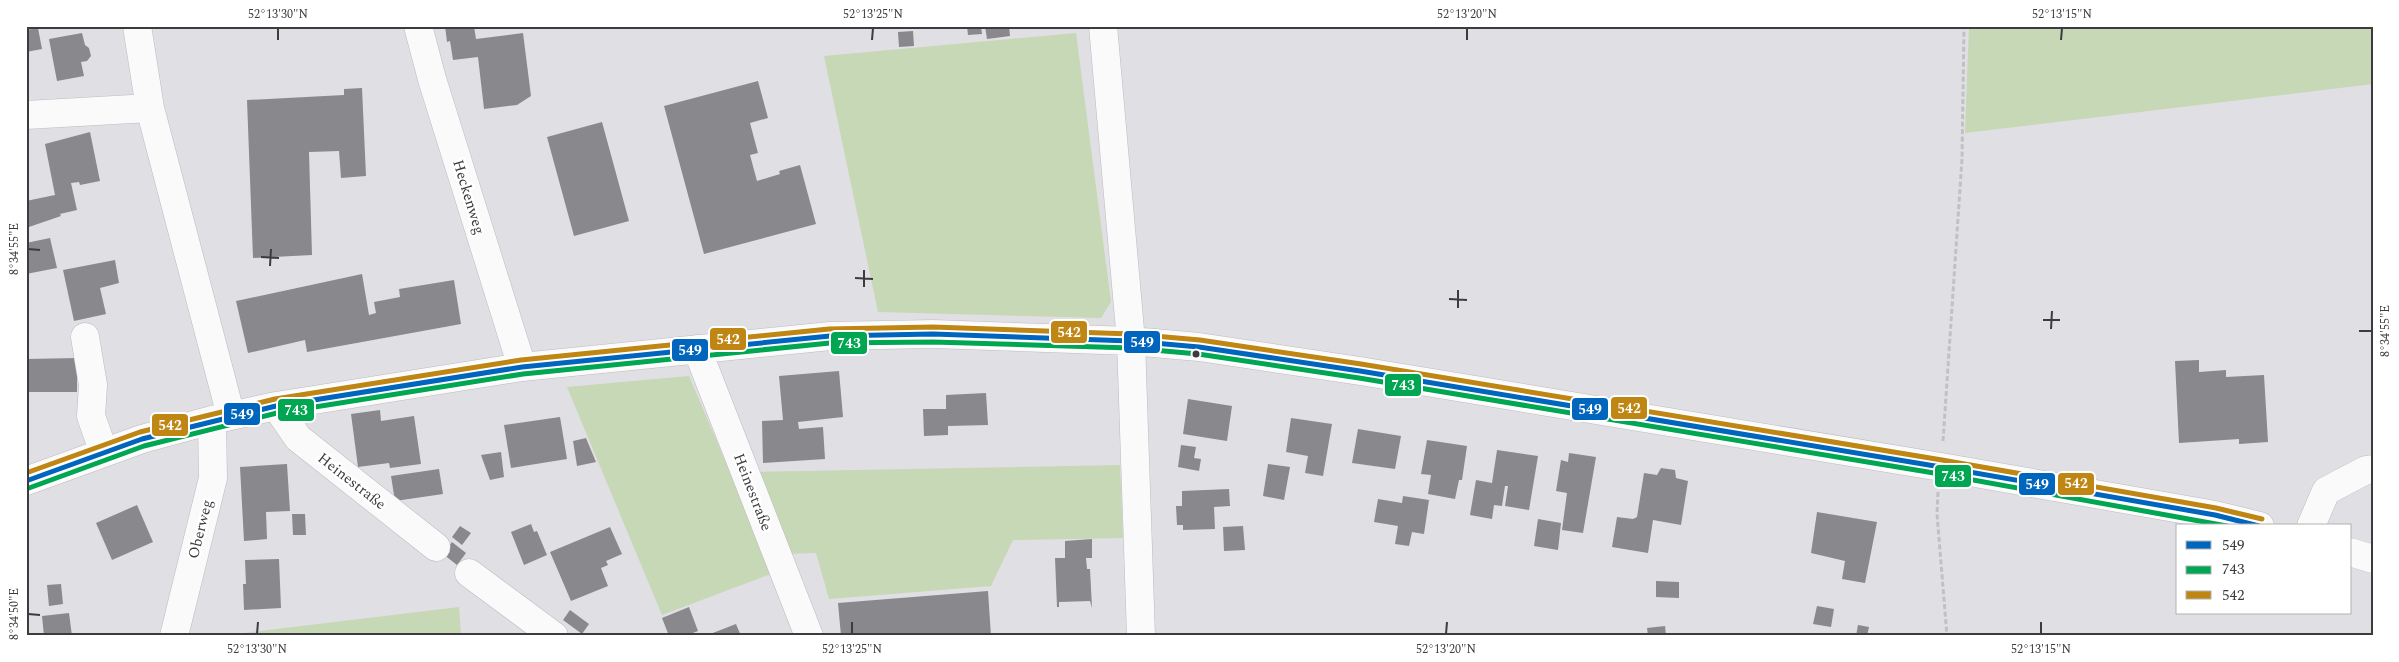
<svg xmlns="http://www.w3.org/2000/svg" width="2399" height="662" font-family="Spectral,serif">
  <style>
    .green { fill: #c6d8b5 }
    .building { fill: #89888c }
    .lines { fill: none; stroke-linecap: round; stroke-linejoin: round }
    .minor-casing { stroke: #bcbbbf; stroke-width: 29 }
    .path { stroke: #c1c1c2; stroke-width: 3; stroke-dasharray: 5 2.5; stroke-linecap: butt }
    .minor { stroke: #fafafb; stroke-width: 28 }
    .bus-1-casing { stroke: #fff; stroke-width: 9 }
    .bus-2-casing { stroke: #fff; stroke-width: 9 }
    .bus-3-casing { stroke: #fff; stroke-width: 9 }
    .bus-1 { stroke: #0065bd; stroke-width: 5 }
    .bus-2 { stroke: #00a651; stroke-width: 5 }
    .bus-3 { stroke: #bf8613; stroke-width: 5 }
    .ticks { fill: none; stroke: #3c3c3f; stroke-width: 2 }
    .bus-dot { fill: #3c3c3f; stroke: #fff; stroke-width: 2 }
    .labels { text-anchor: middle; stroke-width: 5; stroke-linejoin: round; paint-order: stroke }
    .street-label { font-size: 15px; fill: #3c3c3f; stroke: #fff }
    .line-badge { stroke: #fff; stroke-width: 2 }
    .badge-label { font-size: 14px; text-anchor: middle; font-weight: bold; fill: #fff }
    .neatline { fill: none; stroke: #3c3c3f; stroke-width: 2 }
    .ticks-label { font-size: 12px; text-anchor: middle; fill: #3c3c3f }
  </style>
  <rect width="100%" height="100%" fill="#e0dfe4"/>
  <path class="green" d="M1969 26H2373V84L1965 133Z
    M1076 33 1111 302 1101 318 878 312 824 56Z
    M689 376 773 573 662 615 567 387Z
    M1120 465 1123 538 1013 540 991 586 829 599 816 553 785 554 753 472Z
    M459 607 461 636H219Z"/>
  <path class="building" d="M445 26H474L476 39 523 33 531 96 517 105 484 109 478 57 453 60 450 41 447 42Z
    M967 26H981L982 34 968 35Z
    M985 26H1009L1010 36 987 39Z
    M38 28 42 49 26 52V30Z
    M913 31 914 46 899 47 898 32Z
    M82 33 85 45 89 48 91 56 87 61 81 62 84 76 57 81 49 39Z
    M758 81 768 118 750 123 758 153 750 155 757 181 780 174 779 171 800 165 816 224 704 254 664 106Z
    M362 88 366 176 341 178 339 151 309 152 312 255 253 258 247 100 344 95V89Z
    M602 122 629 221 574 236 547 137Z
    M90 132 100 181 80 185 79 182 71 183 77 210 60 214 61 216 26 228V201L55 195 45 144Z
    M50 238 57 268 26 274V243Z
    M115 260 119 283 100 288 106 314 74 321 63 270Z
    M362 274 369 315 376 313 374 302 400 297 399 289 454 280 461 324 307 352 305 340 248 353 236 301Z
    M77 358V392H26V359Z
    M2199 360V372L2226 370V377L2264 375 2268 442 2239 444V439L2179 443 2175 361Z
    M839 371 843 417 798 422 799 429 823 427 825 459 763 463 762 421 783 420 779 376Z
    M986 393 988 425 948 426V435L924 436 923 409H946V395Z
    M1188 399 1232 406 1227 441 1183 434Z
    M380 410 381 421 414 416 421 464 390 468 389 463 358 467 351 414Z
    M560 417 567 459 511 468 504 425Z
    M1291 418 1332 424 1323 476 1305 473 1308 456 1286 452Z
    M1358 429 1401 436 1395 469 1352 463Z
    M586 438 596 462 577 466 573 441Z
    M1427 440 1467 446 1462 480H1459L1455 499 1428 494 1431 475 1421 474Z
    M1181 445 1196 447 1194 458 1201 459 1199 471 1178 467Z
    M1497 450 1538 456 1529 510 1505 506 1508 486H1505L1502 506 1494 505 1492 519 1470 515 1476 480 1492 483Z
    M501 452 504 477 490 480 481 455Z
    M1569 453 1596 457 1583 533 1562 530 1567 493 1556 491 1561 460 1568 462Z
    M287 464 290 511 266 512 267 539 244 541 240 467Z
    M1268 464 1290 467 1284 500 1263 496Z
    M1661 468 1675 470 1676 478 1688 481 1681 525 1653 520 1648 553 1612 547 1617 517 1633 519 1637 517 1644 473 1657 475Z
    M439 469 443 494 395 501 391 476Z
    M1229 489 1230 506 1214 507 1215 529 1183 530V525H1177L1176 506H1182V491Z
    M1403 496 1429 500 1424 534 1412 532 1409 546 1395 544 1398 526 1374 522 1378 499 1402 503Z
    M137 505 153 542 112 560 96 523Z
    M1817 512 1877 522 1865 583 1842 579 1845 561 1811 553Z
    M292 514H305L306 535H293Z
    M1538 519 1561 523 1558 550 1534 546Z
    M531 524 534 532 537 531 547 555 524 565 511 532Z
    M460 526 471 533 462 545 452 537Z
    M1243 526 1245 550 1224 551 1223 527Z
    M610 527 622 554 606 561 608 565 601 568 608 586 571 601 550 552Z
    M1092 539V558H1086L1087 569H1090L1092 608 1090 601 1059 602V607H1057L1055 558H1065V541Z
    M452 542 466 553 457 565 443 554Z
    M279 559 281 608 244 610 243 584H246L245 560Z
    M1656 581 1679 582V598L1656 597Z
    M61 584 63 604 49 606 47 585Z
    M988 591 991 636H841L838 603Z
    M1817 606 1834 609 1831 627 1813 624Z
    M689 607 698 631 685 636H669L662 618Z
    M570 610 589 624 582 634 563 620Z
    M69 613 72 636H44L42 616Z
    M736 624 741 636H705Z
    M1858 625 1869 627 1867 636H1856Z
    M1665 626 1666 636H1648L1647 628Z"/>
  <g class="lines">
    <defs>
      <path id="minor" d="M137 26 150 108 231 416
        M418 26 432 79 522 367
        M1103 26 1131 341 1141 636
        M26 115 150 108
        M85 337 93 385 91 416 104 453
        M697 349 809 636
        M276 406 298 438 436 547
        M26 481 142 439 212 420 276 406 522 367 830 336 933 334 1131 341 1199 347 1360 371 1941 467 2215 515 2260 526
        M2311 526 2326 491 2366 470 2373 469
        M2350 552 2373 559
        M469 573 554 636
        M174 636 213 478 212 420"/>
    </defs>
    <use href="#minor" class="minor-casing"/>
    <path class="path" d="M1943 441 1962 159 1964 26
      M1938 492 1937 514 1947 636"/>
    <use href="#minor" class="minor"/>
    <defs>
      <path id="bus-1" d="M26 481 142 439 276 406 522 367 830 336 933 334 1131 341 1199 347 1360 371 1941 467 2215 515 2259 526"/>
      <path id="bus-2" d="M29 488 144 446 277 413 523 374 830 343 933 342 1131 348 1198 354 1359 378 1940 474 2227 526"/>
      <path id="bus-3" d="M26 473 140 432 275 399 521 360 829 329 933 327 1131 334 1200 340 1361 364 1942 460 2216 508 2262 519"/>
    </defs>
    <use href="#bus-1" class="bus-1-casing"/>
    <use href="#bus-2" class="bus-2-casing"/>
    <use href="#bus-3" class="bus-3-casing"/>
    <use href="#bus-1" class="bus-1"/>
    <use href="#bus-2" class="bus-2"/>
    <use href="#bus-3" class="bus-3"/>
  </g>
  <path class="ticks" d="M278 40V28M872 40 873 28M1467 40V28M2061 40 2062 28M28 249 40 250M261 257 279 258M270 266 271 249M855 278 873 279M864 287V270M1449 299 1467 300M1458 308V290M2043 320H2060M2051 329 2052 311M2359 331H2372M28 614 40 615M257 634 258 622M852 634V622M1446 634 1447 622M2041 634V622"/>
  <circle class="bus-dot" cx="1196" cy="354" r="4.5"/>
  <g class="labels">
    <g class="street-label">
      <text transform="translate(469 197) rotate(73)" y="5">Heckenweg</text>
      <text transform="translate(352 481) rotate(38)" y="5">Heinestraße</text>
      <text transform="translate(753 492) rotate(69)" y="5">Heinestraße</text>
      <text transform="translate(200 529) rotate(-76)" y="5">Oberweg</text>
    </g>
  </g>
  <g class="line-badge">
    <rect x="1050" y="320" width="38" height="24" rx="5" fill="#bf8613"/>
    <rect x="709" y="327" width="38" height="24" rx="5" fill="#bf8613"/>
    <rect x="1123" y="330" width="38" height="24" rx="5" fill="#0065bd"/>
    <rect x="830" y="331" width="38" height="24" rx="5" fill="#00a651"/>
    <rect x="671" y="338" width="38" height="24" rx="5" fill="#0065bd"/>
    <rect x="1384" y="373" width="38" height="24" rx="5" fill="#00a651"/>
    <rect x="1610" y="396" width="38" height="24" rx="5" fill="#bf8613"/>
    <rect x="1571" y="397" width="38" height="24" rx="5" fill="#0065bd"/>
    <rect x="277" y="398" width="38" height="24" rx="5" fill="#00a651"/>
    <rect x="223" y="402" width="38" height="24" rx="5" fill="#0065bd"/>
    <rect x="151" y="413" width="38" height="24" rx="5" fill="#bf8613"/>
    <rect x="1934" y="464" width="38" height="24" rx="5" fill="#00a651"/>
    <rect x="2057" y="472" width="38" height="24" rx="5" fill="#bf8613"/>
    <rect x="2018" y="472" width="38" height="24" rx="5" fill="#0065bd"/>
  </g>
  <g class="badge-label">
    <text x="1069" y="337">542</text>
    <text x="728" y="344">542</text>
    <text x="1142" y="347">549</text>
    <text x="849" y="348">743</text>
    <text x="690" y="355">549</text>
    <text x="1403" y="390">743</text>
    <text x="1629" y="413">542</text>
    <text x="1590" y="414">549</text>
    <text x="296" y="415">743</text>
    <text x="242" y="419">549</text>
    <text x="170" y="430">542</text>
    <text x="1953" y="481">743</text>
    <text x="2076" y="488">542</text>
    <text x="2037" y="489">549</text>
  </g>
  <rect width="2399" height="662" fill="none" stroke="#ffffff" stroke-width="55"/>
  <rect x="2176" y="524" width="175" height="90" fill="#ffffff" stroke="#b1b1b2"/>
  <rect x="2186" y="541" width="25" height="8" fill="#0065bd" stroke="#b1b1b2"/>
  <text x="2222" y="550" font-size="15" fill="#3c3c3f">549</text>
  <rect x="2186" y="566" width="25" height="8" fill="#00a651" stroke="#b1b1b2"/>
  <text x="2222" y="574" font-size="15" fill="#3c3c3f">743</text>
  <rect x="2186" y="591" width="25" height="8" fill="#bf8613" stroke="#b1b1b2"/>
  <text x="2222" y="600" font-size="15" fill="#3c3c3f">542</text>
  <rect x="28" y="28" width="2344" height="606" class="neatline"/>
  <g class="ticks-label">
    <text x="278" y="18">52°13'30"N</text>
    <text x="873" y="18">52°13'25"N</text>
    <text x="1467" y="18">52°13'20"N</text>
    <text x="2062" y="18">52°13'15"N</text>
    <text transform="translate(14 249) rotate(-90)" y="4">8°34'55"E</text>
    <text transform="translate(2385 331) rotate(-90)" y="4">8°34'55"E</text>
    <text transform="translate(14 614) rotate(-90)" y="4">8°34'50"E</text>
    <text x="257" y="653">52°13'30"N</text>
    <text x="852" y="653">52°13'25"N</text>
    <text x="1446" y="653">52°13'20"N</text>
    <text x="2041" y="653">52°13'15"N</text>
  </g>
</svg>
